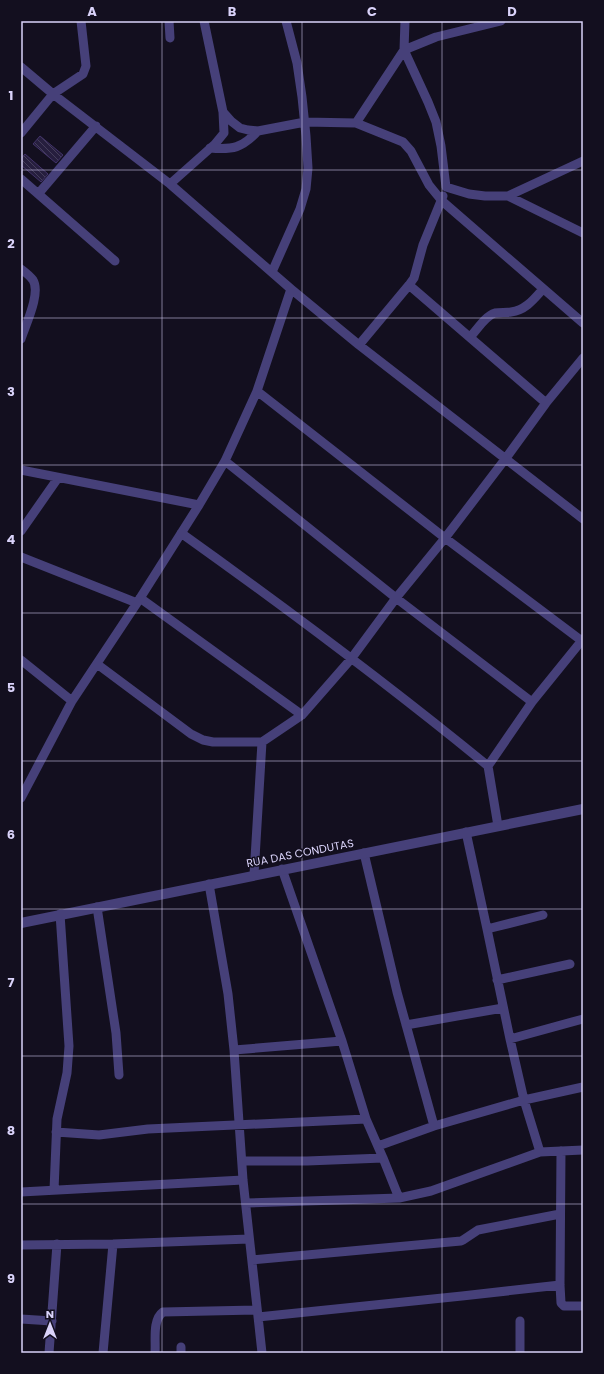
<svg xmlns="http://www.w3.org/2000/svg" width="604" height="1374" font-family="Poppins,sans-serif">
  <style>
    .building { fill: url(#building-back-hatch); stroke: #413268 }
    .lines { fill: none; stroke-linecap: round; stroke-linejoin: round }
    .minor { stroke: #464079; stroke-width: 9 }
    .tertiary { stroke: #464079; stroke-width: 10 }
    .grid { fill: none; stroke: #dad3fa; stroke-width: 1; stroke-opacity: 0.55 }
    .labels { text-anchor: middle; stroke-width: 3; stroke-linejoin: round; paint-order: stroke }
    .street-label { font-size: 11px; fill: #dad3fa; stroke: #130f1f }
    .neatline { fill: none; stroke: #dad3fa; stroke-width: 1.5 }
    .grid-label { font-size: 13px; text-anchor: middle; font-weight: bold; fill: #dad3fa }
  </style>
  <defs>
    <pattern id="building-back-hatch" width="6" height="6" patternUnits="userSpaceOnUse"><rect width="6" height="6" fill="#261e3e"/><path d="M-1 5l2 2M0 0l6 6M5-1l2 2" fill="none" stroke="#453e5b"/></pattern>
  </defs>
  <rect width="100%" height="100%" fill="#130f1f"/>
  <path class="building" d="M40 136 63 155 56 163 33 144Z
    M25 154 48 174 41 182 21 165V159Z"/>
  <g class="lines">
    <path class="minor" d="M169 21 170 38
      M405 21 404 50 428 102 436 122 441 146 446 187 469 194 485 196H508L583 233
      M21 67 53 94 170 184 291 289 359 345 583 519
      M223 112 231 121 240 128 248 130 258 131 305 122 356 123 403 142 411 151 429 185 442 201 583 323
      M356 123 404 50 436 37 501 21
      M21 133 53 94 83 74 86 66 81 21
      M210 148C233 150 242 148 258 131
      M21 179 115 261
      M170 184 215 144 224 133 223 112 204 21
      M39 193 96 126
      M508 196 583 161
      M21 269C25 272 30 276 33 280 41 293 26 324 21 339
      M272 272 300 209 306 189 308 168 306 136 302 97 297 63 286 21
      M409 285 546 403
      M470 337C477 330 485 316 495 313 500 312 506 313 511 312 526 310 534 299 543 289
      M359 345 409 285 414 278 423 245 443 196
      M257 391 445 538 582 641
      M225 461 396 598 532 702
      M21 470 199 505
      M21 531 58 478
      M181 533C286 608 389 685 488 766
      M21 557 137 603
      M140 598 302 715
      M21 660 72 701
      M97 664 191 734 203 740 213 742H262
      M21 798 72 701 137 603 199 505 225 461 257 391 291 289
      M498 826 488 766 532 702 583 639
      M466 832 487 929 510 1039 524 1100 540 1152
      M364 853 397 992 434 1126
      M282 869 342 1041 366 1119 383 1158 399 1198
      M254 875 262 742 302 715 351 659 396 598 445 538 506 458 546 403 583 358
      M209 884 228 994 234 1050 243 1180 262 1353
      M97 907 116 1033 119 1075
      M487 929 543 915
      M497 980 570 964
      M406 1025 503 1008
      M510 1039 583 1019
      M234 1050 342 1041
      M56 1132 99 1135 148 1129 366 1119
      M378 1146 434 1126 524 1100 583 1087
      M561 1151 560 1285 561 1303 564 1306H583
      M242 1161H307L383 1158
      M54 1190 57 1119 67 1073 69 1046 60 914
      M21 1192 243 1180
      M246 1203 399 1198 431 1191 540 1152 583 1150
      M21 1245 113 1244 249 1239
      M252 1260 461 1241 463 1240 478 1230 560 1214
      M258 1317 462 1296 560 1285
      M21 1319 52 1321
      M181 1347V1353
      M49 1353 57 1244
      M103 1353 113 1244
      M155 1353C156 1341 152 1320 163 1312L257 1310
      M520 1353V1321"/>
    <path class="tertiary" d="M21 923 583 809"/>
  </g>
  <path class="grid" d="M162 21V1353M302 21V1353M442 21V1353M21 170H583M21 318H583M21 465H583M21 613H583M21 761H583M21 909H583M21 1056H583M21 1204H583"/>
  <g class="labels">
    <g class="street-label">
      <text transform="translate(300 853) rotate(-11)" y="4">RUA DAS CONDUTAS</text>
    </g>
  </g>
  <rect width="604" height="1374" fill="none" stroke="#130f1f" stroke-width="44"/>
  <g transform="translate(50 1324)" stroke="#130f1f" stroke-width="3" paint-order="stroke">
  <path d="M0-3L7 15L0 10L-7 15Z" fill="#dad3fa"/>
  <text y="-6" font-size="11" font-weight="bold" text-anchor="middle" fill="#dad3fa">N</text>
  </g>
  <rect x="22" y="22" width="560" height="1330" class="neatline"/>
  <g class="grid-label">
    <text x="92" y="16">A</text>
    <text x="232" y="16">B</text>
    <text x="372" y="16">C</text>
    <text x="512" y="16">D</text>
    <text x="11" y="100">1</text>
    <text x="11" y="248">2</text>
    <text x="11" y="396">3</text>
    <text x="11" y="544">4</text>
    <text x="11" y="692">5</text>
    <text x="11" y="839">6</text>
    <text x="11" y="987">7</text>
    <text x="11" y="1135">8</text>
    <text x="11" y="1283">9</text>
  </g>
</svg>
